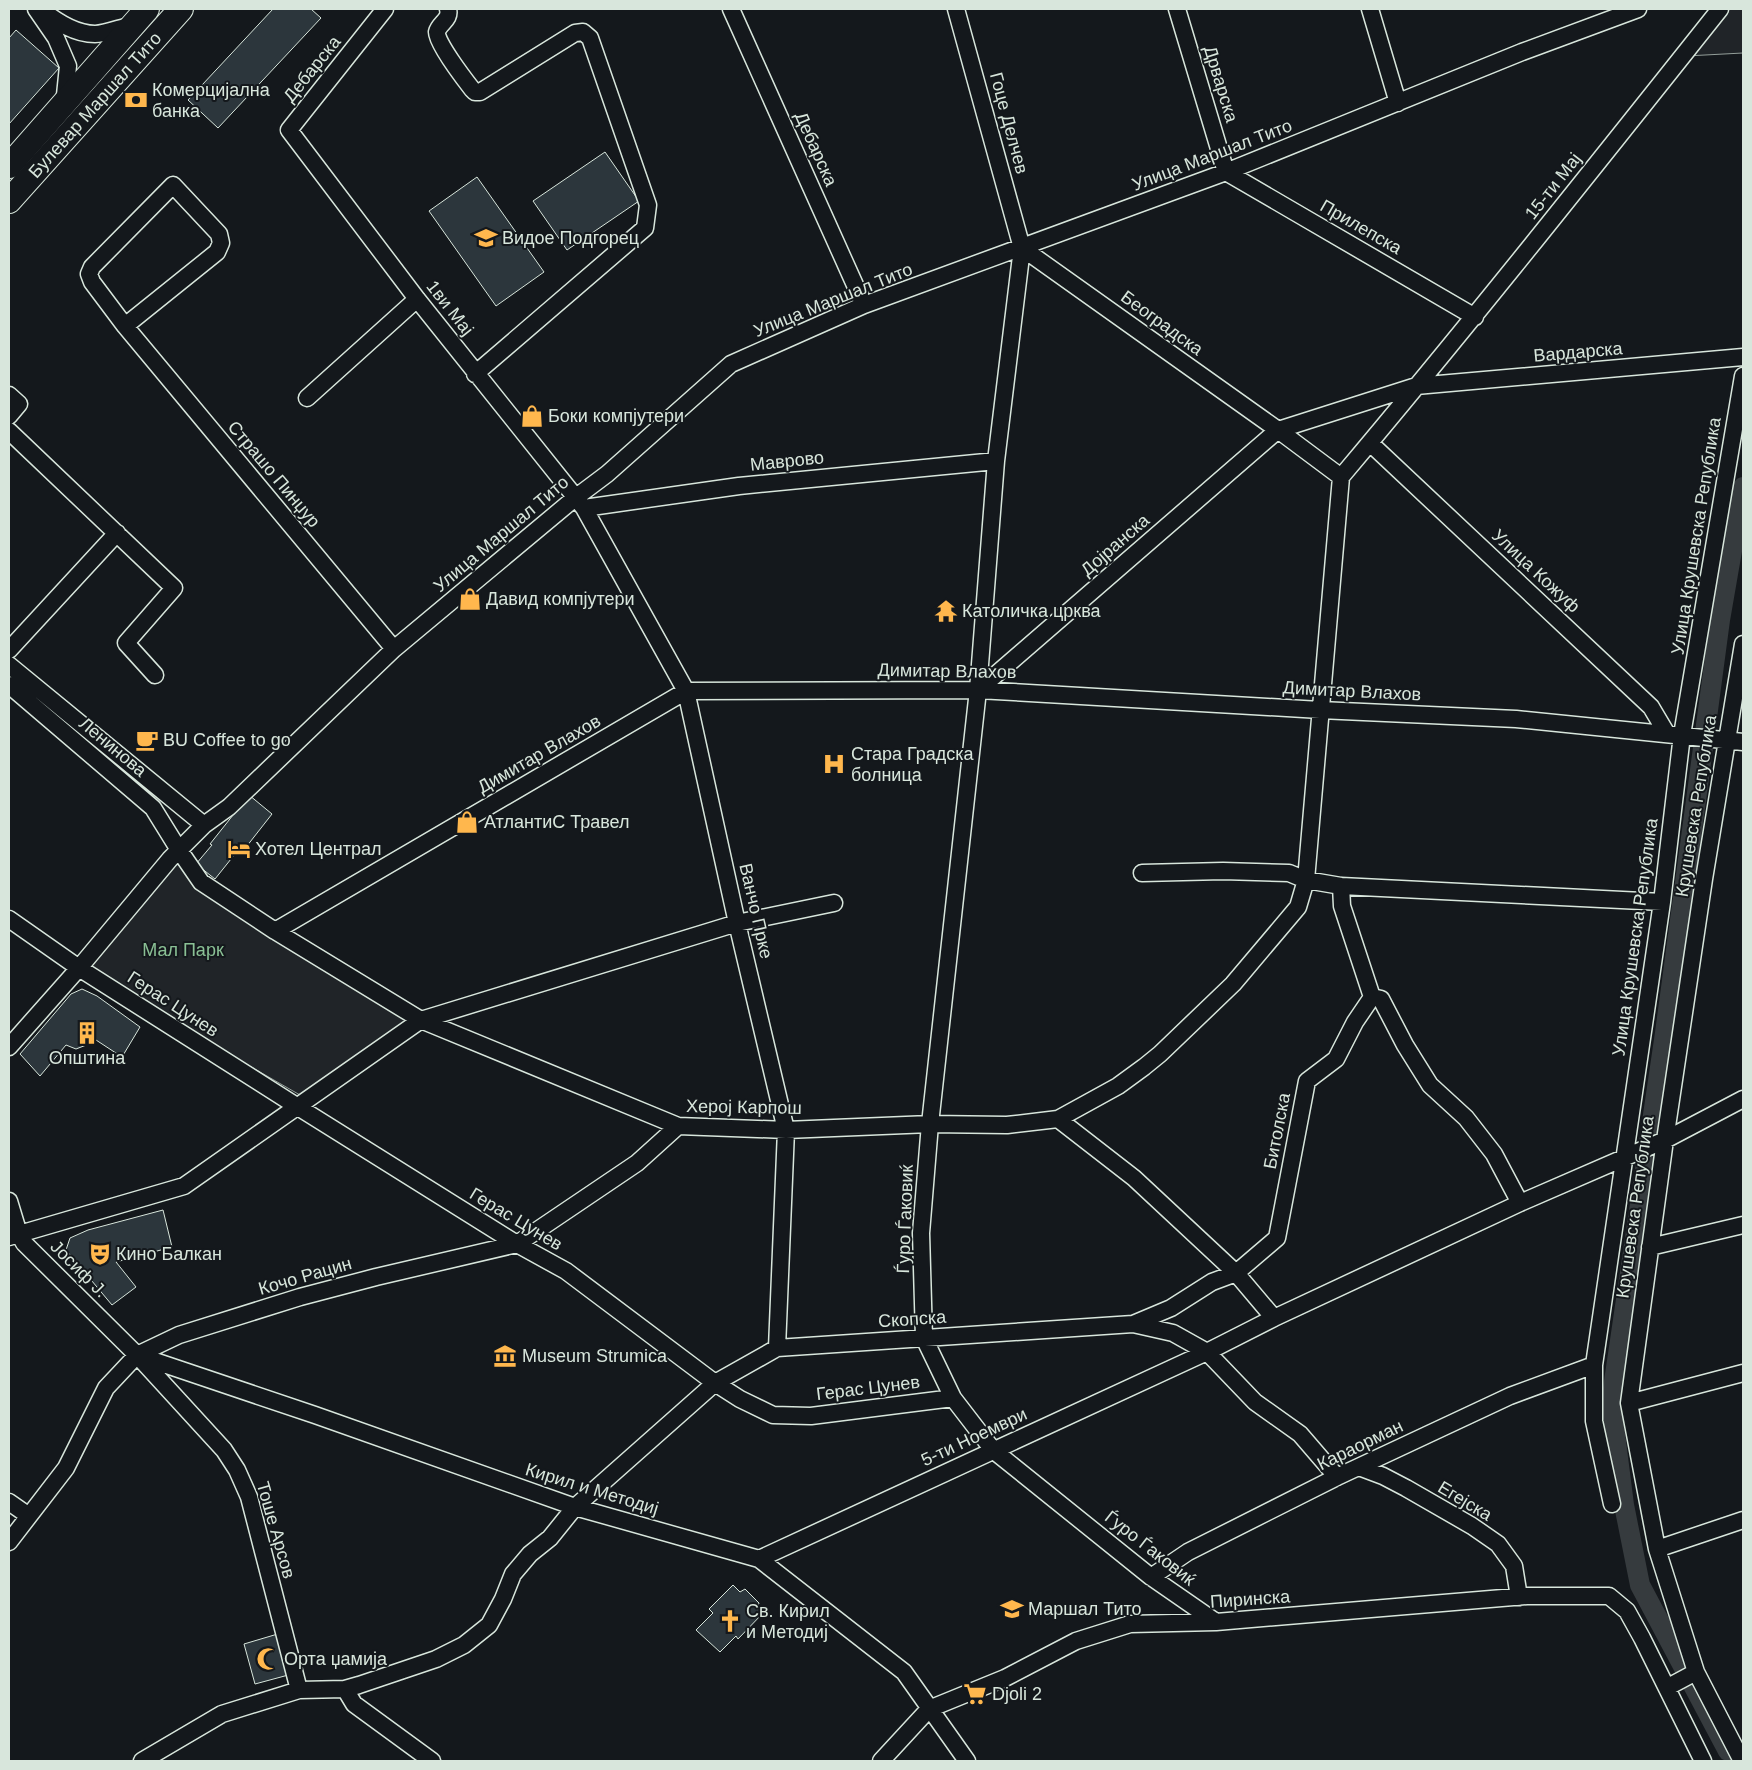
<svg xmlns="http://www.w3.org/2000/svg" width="1752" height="1770" font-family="Helvetica,sans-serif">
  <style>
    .green { fill: #202428; stroke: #939e99 }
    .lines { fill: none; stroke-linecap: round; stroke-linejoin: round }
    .canal { stroke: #363b3e; stroke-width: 20 }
    .building { fill: #2c363c; stroke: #d8e6dc }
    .street-casing { stroke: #d8e6dc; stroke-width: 19 }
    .secondary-casing { stroke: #d8e6dc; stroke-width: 26 }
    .street { stroke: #14181c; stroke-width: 16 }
    .secondary { stroke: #14181c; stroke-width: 24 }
    .labels { text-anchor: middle; stroke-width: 4; stroke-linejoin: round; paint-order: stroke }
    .street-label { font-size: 18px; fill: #d8e6dc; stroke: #14181c }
    .poi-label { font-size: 18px; fill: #d8e6dc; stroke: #14181c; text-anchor: start }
    .park-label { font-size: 18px; fill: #8ac095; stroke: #14181c }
  </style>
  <rect width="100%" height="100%" fill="#14181c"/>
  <path class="green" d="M1724 9H1743V53L1686 56Z
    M170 859 201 882 421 1020 300 1095 79 968Z"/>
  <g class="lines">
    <path class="canal" d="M1728 1751 1640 1585 1624 1505 1611 1402 1665 1033 1720 620 1743 487"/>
  </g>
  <path class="building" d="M273 9H311L321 18 218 128 188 100Z
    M16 30 59 68 9 124V38Z
    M605 152 639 201 567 250 533 201Z
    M477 177 544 272 496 306 429 211Z
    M249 795 272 814 243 851 239 849 215 879 196 864 212 845 210 844Z
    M82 989 97 996 140 1027 122 1057 96 1040 94 1042 76 1049 66 1045 40 1076 20 1054 71 994Z
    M163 1210 172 1247 116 1262 136 1287 112 1305 66 1250 70 1238 88 1230Z
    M733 1585 740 1592 745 1589 759 1603 758 1606 764 1612 738 1639 736 1636 720 1652 696 1630 713 1613 709 1609Z
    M281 1633 292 1674 255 1684 244 1644Z"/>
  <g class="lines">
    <defs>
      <path id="street" d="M36 9 56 38 68 66 64 105
        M385 9 289 130 417 299 584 508 686 691 737 923 786 1130 777 1348
        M448 9C451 20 439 23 437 32 435 41 465 80 472 89L475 92H480L575 33 583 32 590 38 648 205 645 228 475 374
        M731 9 864 305
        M956 9 1022 248 996 461 978 690 930 1124 921 1233 924 1338 953 1398 993 1450 1151 1577 1216 1622
        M1177 9 1226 172 1475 317
        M1370 9 1398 103
        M42 10C57 22 75 34 95 34 105 34 122 27 133 25
        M1022 248 1278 430 1341 477C1470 324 1595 166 1720 9
        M125 326 217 252 221 243 219 234 173 185 92 267 89 274 92 282 125 326 394 649
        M9 395 19 404 9 416
        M307 398 417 299
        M9 431 174 588 126 643 155 675
        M1370 443 1651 707 1667 734
        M584 508 739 486 996 461
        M9 650 117 533
        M9 665 204 825
        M9 685 153 808 179 850 201 882 275 931 421 1020 678 1126 786 1130 930 1124 1007 1125 1058 1119 1118 1086 1144 1067 1160 1054 1233 984 1298 907 1306 880 1341 477
        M978 690 1278 430 1416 386 1743 357
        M1142 873 1223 871 1289 873 1306 880 1341 886 1662 902
        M9 919 79 968 298 1107 517 1244 566 1271 715 1383 740 1399 773 1415 811 1416 953 1398
        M275 931 686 691 978 690 1320 710 1516 719 1743 742
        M1372 997 1381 999 1405 1045 1430 1085 1466 1118 1494 1154 1520 1203
        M9 1047 79 968 170 859 204 825 229 807 394 649 575 498 607 474 731 364 864 305 1226 172 1522 52 1638 9
        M1058 1119 1134 1178 1236 1273 1277 1238 1307 1081 1336 1059 1355 1022 1372 997 1342 906 1341 886
        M9 1201 19 1234 24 1243 137 1355 224 1450 237 1470 249 1497 299 1690
        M9 1237 184 1186 421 1020 737 923 834 903
        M1650 1247 1743 1225
        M1133 1324 1173 1333 1207 1352 1255 1402 1300 1434 1337 1477
        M137 1355 315 1415 575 1507 759 1559 904 1672 967 1761
        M1629 1403 1743 1373
        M1359 1467 1383 1476 1406 1488 1472 1526 1498 1544 1514 1566 1519 1597
        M9 1502 29 1516
        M1612 1504 1594 1421V1365L1662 902 1682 735 1743 376
        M9 1542 66 1468 106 1388 137 1355 179 1335 300 1297 376 1277 517 1244 637 1163 678 1126
        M1657 1549 1743 1520
        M759 1559 1207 1352 1274 1318 1520 1203 1665 1140 1743 1099
        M1151 1577 1188 1552 1337 1477 1510 1396 1594 1365
        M1668 1687 1696 1672
        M345 1689 354 1704 432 1761
        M142 1761 222 1714 299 1690 345 1689 359 1685 436 1659 464 1645 489 1625 503 1599 513 1574 530 1554 550 1538 575 1507 715 1383 777 1348 1133 1324 1171 1308 1212 1282 1236 1273 1274 1318
        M881 1761 929 1709 1005 1678 1076 1641 1130 1624 1216 1622 1527 1596H1609L1627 1611 1642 1638 1703 1761
        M1742 1761 1696 1672 1657 1549 1629 1403 1665 1140 1704 879 1743 644"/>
      <g id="secondary">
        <path d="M9 166 147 9"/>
        <path id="s1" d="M9 201 181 9"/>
      </g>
    </defs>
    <use href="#street" class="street-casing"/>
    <use href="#secondary" class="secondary-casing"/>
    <use href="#street" class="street"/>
    <use href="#secondary" class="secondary"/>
  </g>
  <defs>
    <symbol id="bank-bare" viewBox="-9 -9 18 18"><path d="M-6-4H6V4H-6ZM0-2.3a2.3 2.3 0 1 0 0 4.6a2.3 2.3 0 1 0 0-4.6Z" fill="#ffb74d" stroke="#14181c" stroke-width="2.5" paint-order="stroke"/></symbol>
    <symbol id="school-bare" viewBox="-9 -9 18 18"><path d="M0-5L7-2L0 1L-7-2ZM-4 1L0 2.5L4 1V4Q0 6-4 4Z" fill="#ffb74d" stroke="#14181c" stroke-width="2.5" paint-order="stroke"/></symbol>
    <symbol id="shop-bare" viewBox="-9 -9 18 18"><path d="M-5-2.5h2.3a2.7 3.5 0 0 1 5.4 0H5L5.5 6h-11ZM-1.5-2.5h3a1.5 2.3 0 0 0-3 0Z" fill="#ffb74d" stroke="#14181c" stroke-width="2.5" paint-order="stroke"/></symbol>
    <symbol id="temple-bare" viewBox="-9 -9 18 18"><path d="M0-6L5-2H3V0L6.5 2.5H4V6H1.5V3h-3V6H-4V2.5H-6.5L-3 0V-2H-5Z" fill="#ffb74d" stroke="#14181c" stroke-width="2.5" paint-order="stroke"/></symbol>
    <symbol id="cafe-bare" viewBox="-9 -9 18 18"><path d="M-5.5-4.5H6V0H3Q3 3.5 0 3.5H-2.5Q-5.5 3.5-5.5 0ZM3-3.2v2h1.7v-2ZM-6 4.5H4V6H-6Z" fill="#ffb74d" stroke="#14181c" stroke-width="2.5" paint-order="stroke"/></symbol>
    <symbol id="hospital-bare" viewBox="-9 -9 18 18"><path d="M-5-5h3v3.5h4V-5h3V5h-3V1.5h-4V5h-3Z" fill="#ffb74d" stroke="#14181c" stroke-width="2.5" paint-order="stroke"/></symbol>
    <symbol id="hotel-bare" viewBox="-9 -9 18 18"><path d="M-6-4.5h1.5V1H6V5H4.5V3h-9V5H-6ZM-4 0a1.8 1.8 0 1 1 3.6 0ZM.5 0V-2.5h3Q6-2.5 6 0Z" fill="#ffb74d" stroke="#14181c" stroke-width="2.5" paint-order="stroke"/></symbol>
    <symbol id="building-bare" viewBox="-9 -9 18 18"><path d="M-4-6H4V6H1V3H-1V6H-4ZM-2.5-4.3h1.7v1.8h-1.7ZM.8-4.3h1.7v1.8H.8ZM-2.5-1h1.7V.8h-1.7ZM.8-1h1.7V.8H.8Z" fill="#ffb74d" stroke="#14181c" stroke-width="2.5" paint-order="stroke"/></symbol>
    <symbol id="theatre-bare" viewBox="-9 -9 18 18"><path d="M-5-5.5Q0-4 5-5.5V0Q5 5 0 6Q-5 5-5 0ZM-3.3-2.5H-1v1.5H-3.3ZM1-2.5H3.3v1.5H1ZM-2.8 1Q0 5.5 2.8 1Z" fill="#ffb74d" stroke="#14181c" stroke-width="2.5" paint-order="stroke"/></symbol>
    <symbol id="museum-bare" viewBox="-9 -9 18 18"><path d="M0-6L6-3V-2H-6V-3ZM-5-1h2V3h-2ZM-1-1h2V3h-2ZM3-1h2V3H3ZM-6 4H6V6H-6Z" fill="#ffb74d" stroke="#14181c" stroke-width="2.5" paint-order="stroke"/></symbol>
    <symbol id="church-bare" viewBox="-9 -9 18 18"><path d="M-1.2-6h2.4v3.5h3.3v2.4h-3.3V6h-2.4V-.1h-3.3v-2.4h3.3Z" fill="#ffb74d" stroke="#14181c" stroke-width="2.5" paint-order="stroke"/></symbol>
    <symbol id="mosque-bare" viewBox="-9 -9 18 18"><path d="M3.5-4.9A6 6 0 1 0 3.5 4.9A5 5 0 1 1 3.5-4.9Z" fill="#ffb74d" stroke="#14181c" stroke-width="2.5" paint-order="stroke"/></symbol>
    <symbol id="supermarket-bare" viewBox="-9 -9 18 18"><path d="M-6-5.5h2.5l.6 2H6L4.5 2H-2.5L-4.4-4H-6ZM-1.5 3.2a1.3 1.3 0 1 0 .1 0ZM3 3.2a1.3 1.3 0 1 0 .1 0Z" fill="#ffb74d" stroke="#14181c" stroke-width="2.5" paint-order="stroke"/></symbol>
  </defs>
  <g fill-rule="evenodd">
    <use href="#bank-bare" x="120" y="84" width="32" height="32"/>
    <use href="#school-bare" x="470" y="222" width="32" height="32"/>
    <use href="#shop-bare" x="516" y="400" width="32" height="32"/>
    <use href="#shop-bare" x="454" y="583" width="32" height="32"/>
    <use href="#temple-bare" x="930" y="595" width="32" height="32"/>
    <use href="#cafe-bare" x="131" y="724" width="32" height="32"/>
    <use href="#hospital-bare" x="818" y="748" width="32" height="32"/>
    <use href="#shop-bare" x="451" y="806" width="32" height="32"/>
    <use href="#hotel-bare" x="223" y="833" width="32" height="32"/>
    <use href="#building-bare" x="71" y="1017" width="32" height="32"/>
    <use href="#theatre-bare" x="84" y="1238" width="32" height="32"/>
    <use href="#museum-bare" x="489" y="1340" width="32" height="32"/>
    <use href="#school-bare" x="996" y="1593" width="32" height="32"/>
    <use href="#church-bare" x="714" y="1605" width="32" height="32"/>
    <use href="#mosque-bare" x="252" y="1643" width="32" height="32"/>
    <use href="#supermarket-bare" x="959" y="1678" width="32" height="32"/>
  </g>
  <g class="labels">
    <g class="street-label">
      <text transform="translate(312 69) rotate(-51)" y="6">Дебарска</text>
      <text transform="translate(1221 84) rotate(73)" y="6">Дрварска</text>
      <text dy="6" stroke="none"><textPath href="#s1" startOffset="129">Булевар Маршал Тито</textPath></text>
      <text transform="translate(1009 123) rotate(75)" y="6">Гоце Делчев</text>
      <text transform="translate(816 149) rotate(66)" y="6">Дебарска</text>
      <text transform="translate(1212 155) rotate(-21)" y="6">Улица Маршал Тито</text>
      <text transform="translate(1553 186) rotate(-52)" y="6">15-ти Мај</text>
      <text transform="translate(1361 227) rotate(30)" y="6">Прилепска</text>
      <text transform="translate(833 300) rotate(-22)" y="6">Улица Маршал Тито</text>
      <text transform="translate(450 308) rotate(52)" y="6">1ви Мај</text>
      <text transform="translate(1162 323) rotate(36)" y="6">Београдска</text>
      <text transform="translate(1578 352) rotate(-5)" y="6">Вардарска</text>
      <text transform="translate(787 461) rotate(-6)" y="6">Маврово</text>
      <text transform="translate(274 474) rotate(50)" y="6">Страшо Пинџур</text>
      <text transform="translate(501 534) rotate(-40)" y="6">Улица Маршал Тито</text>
      <text transform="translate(1696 536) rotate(-81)" y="6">Улица Крушевска Република</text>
      <text transform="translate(1115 545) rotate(-41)" y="6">Дојранска</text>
      <text transform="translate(1536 571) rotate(43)" y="6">Улица Кожуф</text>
      <text transform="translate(947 671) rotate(1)" y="6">Димитар Влахов</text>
      <text transform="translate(1352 691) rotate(3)" y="6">Димитар Влахов</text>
      <text transform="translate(113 747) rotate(40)" y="6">Ленинова</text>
      <text transform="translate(539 754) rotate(-30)" y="6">Димитар Влахов</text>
      <text transform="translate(1696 806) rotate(-81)" y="6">Крушевска Република</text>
      <text transform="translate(756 911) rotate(77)" y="6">Ванчо Прке</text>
      <text transform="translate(1635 937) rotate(-82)" y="6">Улица Крушевска Република</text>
      <text transform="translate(173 1004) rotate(33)" y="6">Герас Цунев</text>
      <text transform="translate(744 1107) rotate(1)" y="6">Херој Карпош</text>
      <text transform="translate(1277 1131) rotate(-79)" y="6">Битолска</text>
      <text transform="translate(1635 1207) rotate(-82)" y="6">Крушевска Република</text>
      <text transform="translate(516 1219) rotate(31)" y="6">Герас Цунев</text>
      <text transform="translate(905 1219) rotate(-88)" y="6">Ѓуро Ѓаковиќ</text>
      <text transform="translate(79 1269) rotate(45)" y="6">Јосиф Ј.</text>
      <text transform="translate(305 1276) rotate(-16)" y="6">Кочо Рацин</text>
      <text transform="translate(912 1319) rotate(-4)" y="6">Скопска</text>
      <text transform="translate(868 1388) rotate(-7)" y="6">Герас Цунев</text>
      <text transform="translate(974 1437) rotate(-25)" y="6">5-ти Ноември</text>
      <text transform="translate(1360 1445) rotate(-26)" y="6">Караорман</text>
      <text transform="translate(592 1489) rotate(17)" y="6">Кирил и Методиј</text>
      <text transform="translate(1465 1501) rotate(31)" y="6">Егејска</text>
      <text transform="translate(276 1530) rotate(74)" y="6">Тоше Арсов</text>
      <text transform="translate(1150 1548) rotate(38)" y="6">Ѓуро Ѓаковиќ</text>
      <text transform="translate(1250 1599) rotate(-4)" y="6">Пиринска</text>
    </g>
    <g class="poi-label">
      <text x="152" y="96">Комерцијална<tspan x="152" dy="21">банка</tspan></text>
      <text x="502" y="244">Видое Подгорец</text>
      <text x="548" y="422">Боки компјутери</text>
      <text x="486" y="605">Давид компјутери</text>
      <text x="962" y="617">Католичка црква</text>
      <text x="163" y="746">BU Coffee to go</text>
      <text x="851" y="760">Стара Градска<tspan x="851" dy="21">болница</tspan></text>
      <text x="484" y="828">АтлантиС Травел</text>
      <text x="255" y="855">Хотел Централ</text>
      <text x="87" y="1064" text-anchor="middle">Општина</text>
      <text x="116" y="1260">Кино Балкан</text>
      <text x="522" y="1362">Museum Strumica</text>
      <text x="1028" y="1615">Маршал Тито</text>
      <text x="746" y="1617">Св. Кирил<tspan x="746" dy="21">и Методиј</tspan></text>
      <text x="284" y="1665">Орта џамија</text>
      <text x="992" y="1700">Djoli 2</text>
    </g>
    <g class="park-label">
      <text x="183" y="956">Мал Парк</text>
    </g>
  </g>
  <rect width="1752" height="1770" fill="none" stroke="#d8e6dc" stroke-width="20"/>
</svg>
